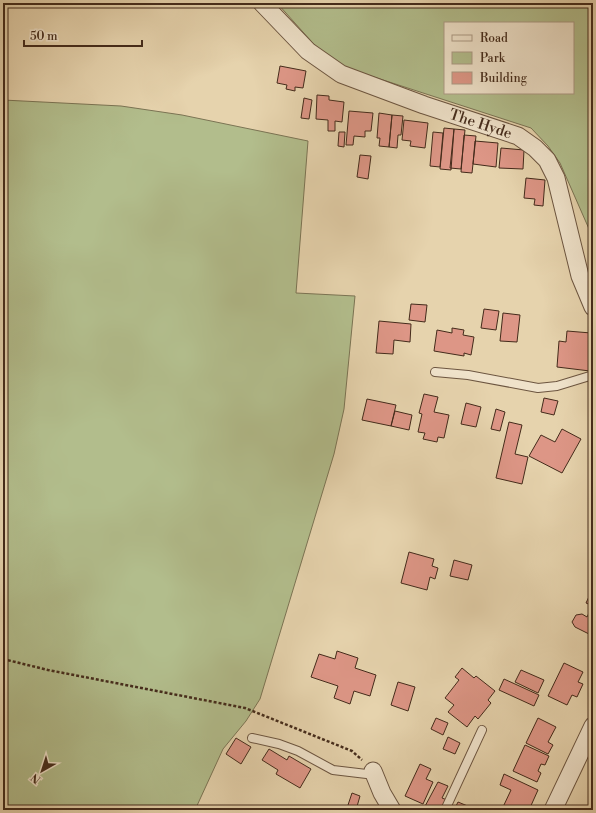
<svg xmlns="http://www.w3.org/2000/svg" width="596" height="813" font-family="'Libre Bodoni',serif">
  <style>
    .green { fill: #b2bd8c; stroke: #7b7454; fill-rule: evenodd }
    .building { fill: #dd9686; stroke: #442b1b }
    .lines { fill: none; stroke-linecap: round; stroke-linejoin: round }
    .service-casing { stroke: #6c5540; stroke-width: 10 }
    .minor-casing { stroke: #6c5540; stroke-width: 19 }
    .path { stroke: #442b1b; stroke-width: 2.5; stroke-dasharray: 3 2; stroke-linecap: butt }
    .service { stroke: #efe2ca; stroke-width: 8 }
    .minor { stroke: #efe2ca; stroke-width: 17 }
    .labels { text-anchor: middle; stroke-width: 3.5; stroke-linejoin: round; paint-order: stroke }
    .street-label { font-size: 15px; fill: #442b1b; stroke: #efe2ca }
  </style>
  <rect width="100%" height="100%" fill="#e6d3ad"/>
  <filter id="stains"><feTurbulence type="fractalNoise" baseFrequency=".005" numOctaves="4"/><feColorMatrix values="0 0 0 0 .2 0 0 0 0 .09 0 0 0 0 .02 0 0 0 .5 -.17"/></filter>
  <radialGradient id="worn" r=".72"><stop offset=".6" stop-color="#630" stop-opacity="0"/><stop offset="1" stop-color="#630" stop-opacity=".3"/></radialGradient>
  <path class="green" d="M277 3H593V238L560 163 548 146 531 128 346 68 320 51ZM445 23H573V93H445Z
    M3 100 121 106 182 115 308 141 296 293 355 296 344 409 334 454 260 699 246 721 223 749 195 810H3Z"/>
  <path class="building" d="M280 66 306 71 303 88 295 87V91L286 89 287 85 277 83Z
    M317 95 329 96V100L344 102 342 122 335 121V131H328V120L316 119Z
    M304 98 312 100 309 119 301 118Z
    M349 111 373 113 371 131H365V137L354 136 353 145H346Z
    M379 113 392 115 389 147 379 146 380 138H377Z
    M392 115 403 116 401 135H398L397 148 389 147Z
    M404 120 428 123 425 148 410 146 411 141 402 140Z
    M444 128 454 129 451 170 440 169Z
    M454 129 465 130 461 169 450 168Z
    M339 132H345L344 147 338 146Z
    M433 132 443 133 440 167 430 166Z
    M464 135 476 136 472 173 461 172Z
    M475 141 498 143 496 167 473 164Z
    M501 148 524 150 523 169 499 168Z
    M360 155 371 156 368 179 357 177Z
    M526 178 545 180 543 206 534 205 535 199 524 198Z
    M411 304 427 305 425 322 409 320Z
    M484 309 499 311 496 330 481 328Z
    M503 313 520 315 517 342 500 341Z
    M379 321 411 324 410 342 394 340 393 354 376 353Z
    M452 328 464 330 463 335 474 337 471 355 464 353V356L434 351 437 330 452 333Z
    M567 331 591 333 590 371 557 367 559 341 566 342Z
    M424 394 438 397 434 412 449 415 444 438 438 437 437 442 423 439 425 433 418 432 422 414 419 413Z
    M544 398 558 401 554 415 541 412Z
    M367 399 396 405 391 426 362 420Z
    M466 403 481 407 476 427 461 424Z
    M496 409 505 412 500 431 491 429Z
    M395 411 412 415 409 430 391 426Z
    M509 422 522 425 515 454 528 457 522 484 496 478Z
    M562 429 581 439 562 473 529 456 541 435 555 442Z
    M409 552 434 559 432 566 438 568 435 579 430 577 427 590 401 583Z
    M454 560 472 565 468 580 450 576Z
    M593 588V606L586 603Z
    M591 609 593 610V636L575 627 572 622 576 615 582 614 587 617Z
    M337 651 358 658 355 668 376 675 370 696 354 691 350 704 334 698 338 686 311 677 319 654 335 659Z
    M564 663 583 672 578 682 583 684 577 697 572 695 567 705 548 696Z
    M462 668 474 678 476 676 495 691 488 700 491 703 478 719 475 716 467 727 448 712 454 705 445 698 459 680 455 677Z
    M521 670 544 680 538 693 515 682Z
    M504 679 539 695 534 706 499 690Z
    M398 682 415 687 408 711 391 705Z
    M436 718 448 723 443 735 431 729Z
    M538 718 556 727 548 742 553 745 548 754 526 743Z
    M448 737 460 743 455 754 443 749Z
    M236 738 251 747 241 764 226 754Z
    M525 745 549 756 545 765 541 764 538 771 541 773 537 782 513 771Z
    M269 749 287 760 289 756 311 769 300 788 276 774 278 770 262 760Z
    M420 764 431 769 426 779 433 782 423 804 405 796Z
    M504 774 538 790 529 810H509L503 807 511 790 500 785Z
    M438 782 448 786 442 798 447 800 443 810H423Z
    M352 793 360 796 356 810 347 808Z
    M458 802 470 807 469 810H454Z"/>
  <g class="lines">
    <defs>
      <path id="service" d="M435 372 468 375 538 388 557 386 593 375
        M252 738 279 744 298 751 333 770 375 775
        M445 810 482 730"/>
      <g id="minor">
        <path id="s1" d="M262 3 308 51 341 74 424 105 518 136 535 148 547 160 556 178 580 276 593 307"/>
        <path d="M373 771 382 793 392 810"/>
        <path d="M553 810 593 726"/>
      </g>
    </defs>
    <use href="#service" class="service-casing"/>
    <use href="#minor" class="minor-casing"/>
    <path class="path" d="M3 659 48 670 245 708 352 751 362 760"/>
    <use href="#service" class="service"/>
    <use href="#minor" class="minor"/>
  </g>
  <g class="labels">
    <g class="street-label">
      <text dy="5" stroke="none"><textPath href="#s1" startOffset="255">The Hyde</textPath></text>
    </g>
  </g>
  <rect width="596" height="813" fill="none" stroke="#e6d3ad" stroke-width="16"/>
  <rect x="4" y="4" width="588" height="805" fill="none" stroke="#442b1b" stroke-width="2"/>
  <rect x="8" y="8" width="580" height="797" fill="none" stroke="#442b1b"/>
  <rect x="444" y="22" width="130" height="72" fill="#efe2ca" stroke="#ab9984"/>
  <rect x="452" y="35" width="20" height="6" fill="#efe2ca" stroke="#ab9984"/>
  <text x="480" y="42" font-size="12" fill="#442b1b">Road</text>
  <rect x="452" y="52" width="20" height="12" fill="#b2bd8c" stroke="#ab9984"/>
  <text x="480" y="62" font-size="12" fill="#442b1b">Park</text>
  <rect x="452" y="72" width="20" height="12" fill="#dd9686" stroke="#ab9984"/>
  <text x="480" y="82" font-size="12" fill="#442b1b">Building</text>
  <g transform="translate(42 771) rotate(219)" stroke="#efe2ca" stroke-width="3" paint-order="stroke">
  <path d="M0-3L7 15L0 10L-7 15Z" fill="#442b1b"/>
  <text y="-6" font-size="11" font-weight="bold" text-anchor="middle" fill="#442b1b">N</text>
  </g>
  <path d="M24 40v6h118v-6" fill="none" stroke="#442b1b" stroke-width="2"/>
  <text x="30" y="40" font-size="12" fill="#442b1b" stroke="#efe2ca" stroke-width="3" paint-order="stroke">50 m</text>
  <rect width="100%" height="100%" filter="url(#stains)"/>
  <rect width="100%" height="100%" fill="url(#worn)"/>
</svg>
